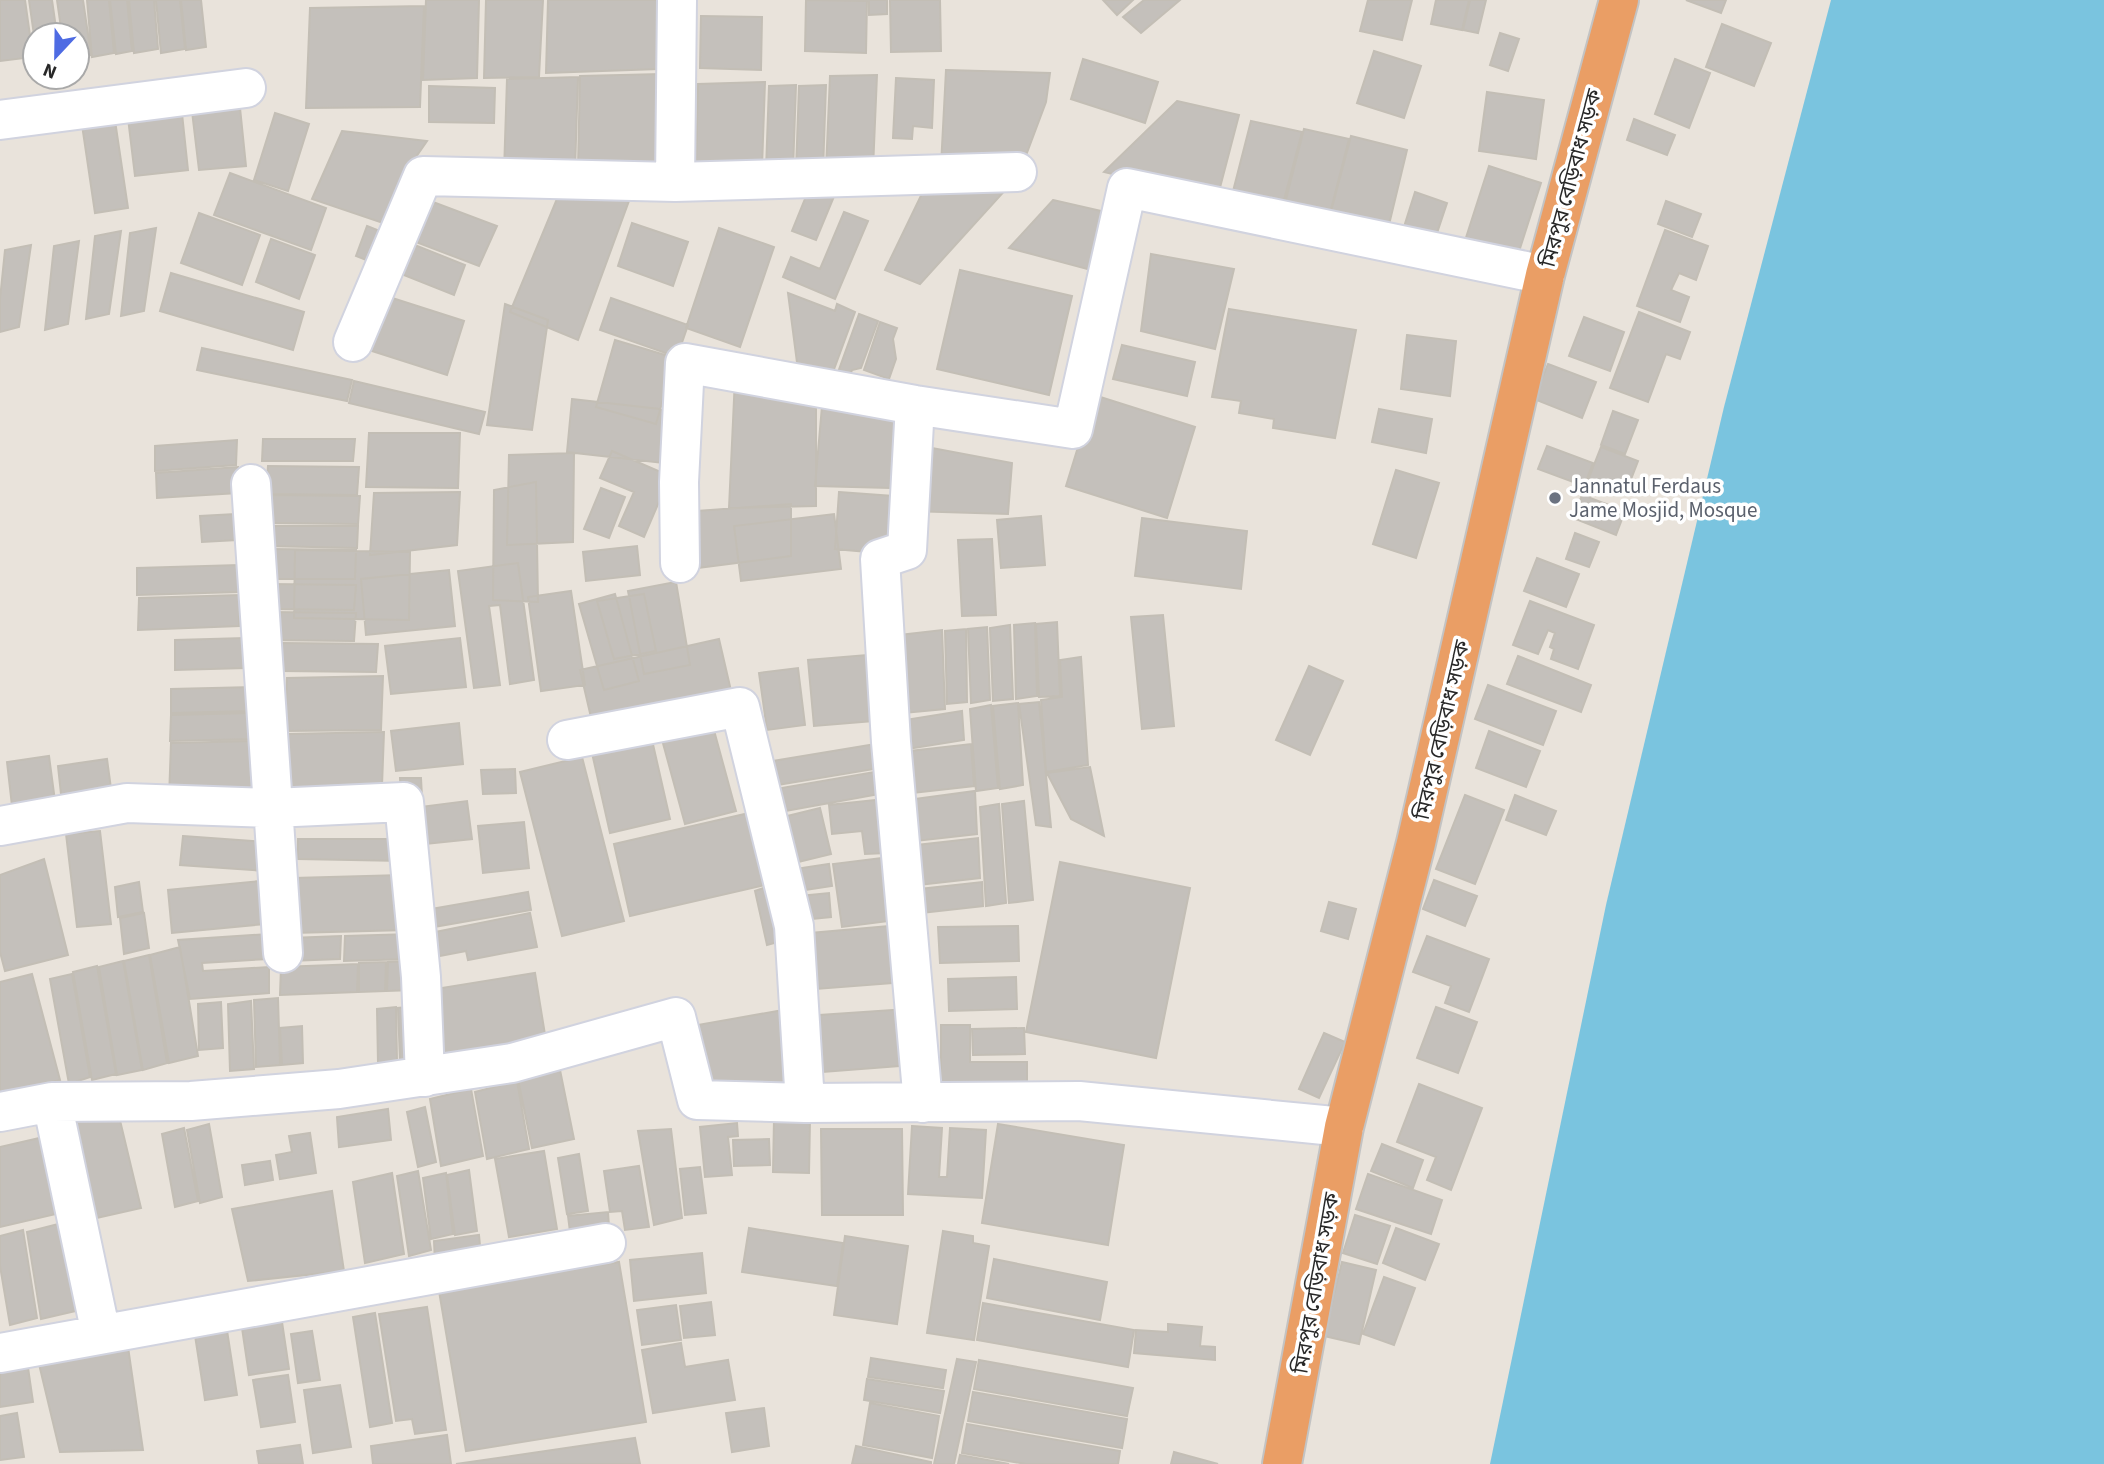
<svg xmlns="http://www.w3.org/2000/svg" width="2104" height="1464" font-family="'Source Sans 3','Noto Sans Bengali',sans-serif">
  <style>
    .water { fill: #7ac4df }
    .building { fill: #c4c0bb; stroke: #c3beb5; stroke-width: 2 }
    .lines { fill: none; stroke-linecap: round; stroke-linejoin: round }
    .street-casing { stroke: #d1d3df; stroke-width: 42 }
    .highway-casing { stroke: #c3c3c3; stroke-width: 42 }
    .street { stroke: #fff; stroke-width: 38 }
    .highway { stroke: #ea9e65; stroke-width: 38 }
    .worship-dot { fill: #6b7280; stroke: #fff; stroke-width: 2.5 }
    .labels { text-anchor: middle; stroke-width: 7; stroke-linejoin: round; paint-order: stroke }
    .street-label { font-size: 21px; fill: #282828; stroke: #fff }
    .worship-label { font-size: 21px; fill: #5b616d; stroke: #fff; text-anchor: start }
  </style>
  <rect width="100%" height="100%" fill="#e9e3db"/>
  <path class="water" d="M1831 0H2104V1464H1490L1606 905 1724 407Z"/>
  <path class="building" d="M0 0H25L33 57 0 61Z
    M29 0H52L57 35H35V42Z
    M57 0H83L91 55 77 57V35H62Z
    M87 0H109L114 53 92 57Z
    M110 0H127L132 51 116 54Z
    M129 0H154L158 49 134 53Z
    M156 0H180L185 49 161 53Z
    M181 0H201L206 47 186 50Z
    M426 0H479L477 78 423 80Z
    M486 0H543L539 77 484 78Z
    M548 0H661L659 69 546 73Z
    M806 0 867 1 866 53 805 51Z
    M869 0H887V14L869 15Z
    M890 0H940L941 51 891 52Z
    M1103 0H1133L1117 15Z
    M1144 0H1180L1141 33 1123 17Z
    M1368 0H1412L1402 40 1360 31Z
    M1436 0H1469L1462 30 1431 24Z
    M1470 0H1486L1478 33 1463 30Z
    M1686 0H1726L1721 13Z
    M424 6 420 107 306 108 310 8Z
    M701 16 762 17 761 70 700 68Z
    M1722 24 1771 43 1754 86 1706 67Z
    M1500 33 1519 39 1508 71 1490 65Z
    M1374 51 1421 66 1404 118 1357 103Z
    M1083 59 1158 82 1145 123 1071 99Z
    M1675 59 1710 73 1689 128 1655 114Z
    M946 70 1050 73 1046 102 1022 166H941Z
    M661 74 658 166 578 168 580 76Z
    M877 75 873 169 826 170 830 76Z
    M578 77 575 170 504 172 507 79Z
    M896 78 934 80 932 128 913 126 912 139 893 138Z
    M765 82 762 167 696 168 698 84Z
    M796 85 793 169 766 170 769 86Z
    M826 85 823 170 796 171 799 86Z
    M429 86 495 88 494 123 429 122Z
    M1487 92 1544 100 1536 159 1479 151Z
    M239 98 246 166 199 170 191 103Z
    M1177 101 1239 115 1217 199 1104 172Z
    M181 104 188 170 135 176 127 110Z
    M275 113 309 124 288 191 254 180Z
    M114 114 128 208 95 213 81 118Z
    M1634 119 1675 135 1667 155 1627 140Z
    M1251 121 1302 132 1280 215 1230 203Z
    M1304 129 1349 139 1328 221 1283 211Z
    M342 131 427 141 416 157 410 187 392 226 312 199Z
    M1351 136 1407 150 1387 233 1329 219Z
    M1489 166 1541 183 1514 267 1462 250Z
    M230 173 326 208 311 250 214 215Z
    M1018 176 920 284 885 270 930 177Z
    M811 184 835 194 816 240 792 231Z
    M633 190 578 340 510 312 559 194Z
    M1415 192 1447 203 1434 242 1402 233Z
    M425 199 497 226 479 266 408 239Z
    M1053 200 1110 213 1095 271 1009 248Z
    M1666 201 1701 214 1692 237 1658 224Z
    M844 212 868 221 835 299 783 277 791 257 820 269Z
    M199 213 260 235 242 285 181 263Z
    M632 223 688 242 673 286 618 266Z
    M367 226 465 265 454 295 356 256Z
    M156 228 144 311 121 316 130 233Z
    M719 228 774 247 740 347 686 328Z
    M1665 230 1708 246 1696 280 1679 273 1671 290 1689 297 1680 322 1637 306Z
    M121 231 109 314 86 319 95 236Z
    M271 239 315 255 299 299 256 282Z
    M79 241 68 324 45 330 54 246Z
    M31 245 19 327 0 332V299L5 250Z
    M1151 254 1234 269 1215 349 1141 331Z
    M960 270 1072 296 1049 395 937 369Z
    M171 273 304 312 293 350 160 311Z
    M361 288 464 321 447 375 344 342Z
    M788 293 835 311 837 304 855 312 829 383 799 378Z
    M611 298 688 325 677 357 600 330Z
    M505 304 548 320 532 430 487 425Z
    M1229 309 1356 330 1335 438 1273 428 1274 419 1239 413 1241 401 1212 397Z
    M1639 312 1690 332 1680 359 1666 354 1648 402 1610 388Z
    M859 314 878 321 861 368 852 370 847 382 836 378Z
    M1584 317 1624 332 1610 371 1569 356Z
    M880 322 897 328 893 339 896 359 889 379 864 370Z
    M1407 335 1456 341 1450 396 1401 389Z
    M615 340 675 358 656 424 596 407Z
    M1122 345 1195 362 1187 396 1113 379Z
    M202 348 352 380 347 401 197 370Z
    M1548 364 1596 382 1582 418 1534 399Z
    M735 378 816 395V506L729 508Z
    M354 381 485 412 479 434 349 403Z
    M823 395 898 408 890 488 815 486Z
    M1094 395 1195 427 1167 518 1066 486Z
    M572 399 677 411 672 464 567 452Z
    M1379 409 1432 419 1426 453 1372 442Z
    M1613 411 1638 420 1625 454 1601 445Z
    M369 433H460L458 488 366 487Z
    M263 439H355L353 461H262Z
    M237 440 236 465 155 471V446Z
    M916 445 1012 463 1008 514 910 511Z
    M1547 446 1593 463 1584 486 1538 469Z
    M1601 447 1638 461 1625 495 1595 484 1590 498 1625 511 1616 535 1573 518Z
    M612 451 670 476 644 537 619 526 634 492 600 478Z
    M574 453 573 542 507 545 509 455Z
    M268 466 359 467 357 495 266 494Z
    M238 467V493L157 498 156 473Z
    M1396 470 1439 483 1416 558 1373 544Z
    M536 482 538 602 493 600 494 490Z
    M601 488 625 497 609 538 584 529Z
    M460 492 457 545 370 555 374 493Z
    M839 492 893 496 889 554 835 549Z
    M269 495 360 496 358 524 267 523Z
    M791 504V556L697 568V511Z
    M235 514 237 540 202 542 200 516Z
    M834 514 841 569 741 581 734 526Z
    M1041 516 1045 565 1001 568 997 520Z
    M1142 518 1247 531 1241 589 1135 576Z
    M268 526H358L357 548 266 546Z
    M1575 533 1599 542 1589 567 1566 559Z
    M992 539 996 615 962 616 958 540Z
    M637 546 640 575 586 581 583 552Z
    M270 549 356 550 355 579H268Z
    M295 550 410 552 409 620 294 618Z
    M1537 558 1579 574 1566 607 1524 591Z
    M518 563 534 680 510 684 500 605 489 606 500 685 474 688 458 571Z
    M239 565 238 592 137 595V568Z
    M449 570 455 626 366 635 361 579Z
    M676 582 690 665 644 674 628 591Z
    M269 584 356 585 354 610 268 609Z
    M571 591 585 685 541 691 528 597Z
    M615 594 639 681 604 690 579 604Z
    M644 594 656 651 614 659 597 601Z
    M240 595 239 626 138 630 139 598Z
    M1530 601 1594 625 1578 669 1551 659 1554 649 1550 647 1555 633 1548 630 1538 654 1513 645Z
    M270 612 356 613 354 641 268 640Z
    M1163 615 1174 726 1142 729 1131 617Z
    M1057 622 1060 696 1039 697 1036 624Z
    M1035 623 1037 696 1016 699 1014 625Z
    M1010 625 1013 699 993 701 990 628Z
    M987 627 990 700 971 703 968 629Z
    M966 629 967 702 947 704 945 631Z
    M942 630 945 709 904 713 900 635Z
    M245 638 246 668 175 670V640Z
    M460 638 466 687 391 694 385 646Z
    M719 639 732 695 593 726 580 670Z
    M282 643 378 644 376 672 281 671Z
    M867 655 873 721 814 726 808 660Z
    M1518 656 1591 685 1581 712 1507 684Z
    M1081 657 1088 765 1046 772 1041 700 1062 697 1060 660Z
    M1309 666 1343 681 1310 755 1276 740Z
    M798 668 805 725 767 730 759 673Z
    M383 676 381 730 285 731 287 678Z
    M1488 685 1556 711 1543 745 1475 719Z
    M253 687 252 711 171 713V689Z
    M1039 702 1051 827 1036 825 1019 704Z
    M1018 703 1023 785 1000 789 993 706Z
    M991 705 998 788 976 791 970 709Z
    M962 711 964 740 907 749 905 720Z
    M252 713V739L170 741 171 715Z
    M459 723 463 764 396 771 391 731Z
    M712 723 736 811 685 824 661 736Z
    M1489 731 1540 751 1526 787 1476 768Z
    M384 732 382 786 286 788 288 734Z
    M652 740 670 819 610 833 592 753Z
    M254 741 252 796 169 798 171 743Z
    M876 744 880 768 765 787 761 763Z
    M971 744 974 786 913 793 910 751Z
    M49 756 55 801 12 806 7 762Z
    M582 757 624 921 562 936 520 772Z
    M107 759 112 796 62 803 58 766Z
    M1090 767 1104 836 1071 819 1047 773Z
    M515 769 516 793 483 794 481 770Z
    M881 771 885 793 774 813 770 790Z
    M400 778H421L422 797 401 799Z
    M975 791 977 834 916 841 914 799Z
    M1465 795 1504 810 1475 884 1436 869Z
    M1515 795 1556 811 1546 835 1506 820Z
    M884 799 886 853 865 854 862 831 832 834 829 805Z
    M467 801 472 839 416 845 412 808Z
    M1024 801 1033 900 1009 903 1002 804Z
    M999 804 1006 903 986 906 980 807Z
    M820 808 831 854 790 864 779 818Z
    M749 813 765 885 630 916 614 844Z
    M524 822 529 868 483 873 478 826Z
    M100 831 111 924 77 927 66 834Z
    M183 836 268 842 266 871 180 865Z
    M978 838 980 878 919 885 917 845Z
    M298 839H399L403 861 298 859Z
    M889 857 897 920 842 927 833 864Z
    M44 859 68 955 5 971 0 952V875Z
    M1060 862 1190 888 1156 1058 1026 1032Z
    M829 864 832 886 798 891 795 869Z
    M402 875 407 930 293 933 294 878Z
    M1434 880 1477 896 1465 926 1423 909Z
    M260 881 265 924 172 933 168 890Z
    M139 882 143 912 118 917 115 887Z
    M982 882 983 906 922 913 920 889Z
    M775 884 785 940 767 945 755 891Z
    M528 892 531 910 428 928 425 910Z
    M829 893 831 917 802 920 800 896Z
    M1329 902 1356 909 1348 939 1321 931Z
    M144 913 149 948 124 954 120 918Z
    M530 913 537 947 468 960 466 951 429 958 425 934Z
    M900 925 905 982 803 990 799 934Z
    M1018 926 1019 961 940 963 938 927Z
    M268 934V959L202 963 203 971 269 967V993L190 999 178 940Z
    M411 934 410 959 344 961 345 936Z
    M341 936 340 959 289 961 290 938Z
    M1427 936 1489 959 1469 1012 1445 1003 1451 986 1413 972Z
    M180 947 198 1056 169 1063 150 955Z
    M149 955 167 1063 143 1070 124 961Z
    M123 961 142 1070 117 1075 99 967Z
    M414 961 413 990 387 991 388 962Z
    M386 962 385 991 359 992V963Z
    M358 964 357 992 280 995 281 967Z
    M97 966 116 1074 92 1080 73 972Z
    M535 973 547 1047 435 1065 423 991Z
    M32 974 60 1080 0 1094V982Z
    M72 974 90 1077 69 1084 50 979Z
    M1016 977 1017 1009 949 1011 948 979Z
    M278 998 280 1065 256 1067 254 1000Z
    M251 1001 254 1069 230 1071 228 1004Z
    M221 1002 223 1048 199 1050 198 1004Z
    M417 1006 418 1060 400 1061 398 1008Z
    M396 1007 397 1061 378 1063 377 1009Z
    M1436 1007 1477 1022 1458 1073 1417 1058Z
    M789 1009 798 1096 704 1095 692 1026Z
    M907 1009 912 1065 810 1073 805 1016Z
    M941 1025H970V1062H1027V1098L941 1099Z
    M302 1026 303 1063 282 1065 280 1028Z
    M1024 1028 1025 1054 973 1055 972 1029Z
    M1324 1033 1345 1042 1319 1098 1299 1089Z
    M560 1070 574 1139 532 1148 518 1079Z
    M517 1081 529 1149 487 1159 475 1092Z
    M1419 1084 1482 1108 1451 1190 1427 1180 1436 1157 1397 1142Z
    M471 1089 483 1156 441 1166 430 1099Z
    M425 1107 436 1162 418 1167 407 1112Z
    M388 1109 391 1140 339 1147 337 1117Z
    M118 1112 141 1208 92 1219 70 1124Z
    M774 1120H810L809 1173 773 1172Z
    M737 1123 738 1136 728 1137 732 1175 705 1177 700 1127Z
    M209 1124 222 1197 200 1203 187 1130Z
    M998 1124 1124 1145 1108 1245 982 1223Z
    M912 1126 942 1128 939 1177H947L950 1128 986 1130 982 1198 908 1194Z
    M184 1128 198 1201 175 1207 162 1134Z
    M671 1129 682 1218 654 1225 638 1131Z
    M821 1129H902L903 1215H822Z
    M310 1133 316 1173 280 1179 276 1155 292 1152 289 1136Z
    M48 1136 60 1213 0 1227V1147Z
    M769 1139 770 1165 734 1166 733 1140Z
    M1382 1144 1423 1160 1413 1188 1371 1171Z
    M544 1151 557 1229 509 1237 495 1159Z
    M579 1154 588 1211 567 1214 558 1158Z
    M270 1161 273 1180 245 1185 242 1165Z
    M639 1166 649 1227 625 1230 622 1211 610 1212 604 1171Z
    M700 1167 706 1213 685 1215 680 1169Z
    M469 1170 477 1231 455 1235 447 1175Z
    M418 1171 431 1250 409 1256 397 1176Z
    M392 1173 404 1254 365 1263 353 1182Z
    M446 1173 453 1234 431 1239 423 1178Z
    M1368 1174 1442 1200 1431 1234 1356 1209Z
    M332 1191 344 1271 248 1281 232 1209Z
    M608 1212 609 1227 570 1232 568 1216Z
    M1355 1215 1390 1226 1377 1264 1343 1253Z
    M66 1222 80 1310 41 1319 27 1232Z
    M749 1228 843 1243 837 1286 742 1272Z
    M1396 1228 1439 1244 1425 1280 1383 1263Z
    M23 1230 37 1318 10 1325 0 1266V1236Z
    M943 1231 973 1236V1243L989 1246 974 1340 927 1333Z
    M479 1235 481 1256 435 1263 434 1241Z
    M845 1236 908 1246 897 1324 834 1315Z
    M702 1253 706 1293 634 1301 630 1260Z
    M994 1259 1107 1282 1100 1320 987 1298Z
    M619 1262 646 1422 466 1451 439 1291Z
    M1342 1262 1376 1270 1359 1344 1324 1336Z
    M1384 1277 1415 1288 1394 1345 1363 1334Z
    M711 1302 715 1335 684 1338 680 1306Z
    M983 1303 1134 1330 1128 1367 977 1340Z
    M676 1305 681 1340 642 1345 637 1310Z
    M427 1307 446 1430 415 1434 412 1419 396 1421 379 1314Z
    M375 1313 392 1423 370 1427 353 1317Z
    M282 1322 289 1369 249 1375 242 1328Z
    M226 1324 237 1395 205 1400 194 1329Z
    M1168 1324 1202 1327 1200 1346 1215 1347V1360L1134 1353 1136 1330 1168 1332Z
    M312 1331 320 1380 298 1383 291 1334Z
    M681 1343 685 1367 728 1360 735 1400 653 1413 642 1350Z
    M128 1347 143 1450 60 1452 39 1364Z
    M26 1354 33 1402 0 1407V1358Z
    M871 1358 946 1370 943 1388 868 1377Z
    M957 1359 976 1362 954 1464H934Z
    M979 1360 1133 1388 1127 1416 974 1389Z
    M288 1375 295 1422 261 1427 253 1380Z
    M867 1379 944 1391 940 1413 864 1400Z
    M340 1385 351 1447 313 1453 304 1390Z
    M973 1392 1127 1419 1122 1448 968 1421Z
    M870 1403 939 1416 932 1458 863 1445Z
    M764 1408 769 1446 732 1452 726 1413Z
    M17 1413 24 1457 0 1460V1416Z
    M967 1424 1120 1451 1118 1464H1026L962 1453Z
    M447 1435 451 1464H373L371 1446Z
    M635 1438 640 1464H456Z
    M300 1445 303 1464H259L257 1451Z
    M856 1446 931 1462V1464H852Z
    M1174 1452 1218 1464H1171Z
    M960 1455 1009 1464H958Z"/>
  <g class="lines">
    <defs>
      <path id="street" d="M0 120 246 88
        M675 182 677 0
        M353 342 423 176 675 182 1017 172
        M915 405 907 550 880 559 891 742 923 1103
        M251 484 283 953
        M680 563 679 482 685 363 915 405 1073 429 1127 188 1545 275
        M567 740 740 707 794 926 805 1103
        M0 826 127 803 273 808 404 802 421 977 425 1077
        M52 1102 101 1334
        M0 1112 52 1102 191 1101 339 1089 512 1063 676 1017 697 1100 805 1103 1079 1101 1344 1127
        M0 1353 606 1243"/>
      <path id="highway" d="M1282 1464 1344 1127 1416 843 1545 275 1619 0"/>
    </defs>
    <use href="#street" class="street-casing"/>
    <use href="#highway" class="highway-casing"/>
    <use href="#street" class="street"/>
    <use href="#highway" class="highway"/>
  </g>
  <circle class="worship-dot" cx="1555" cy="498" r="7"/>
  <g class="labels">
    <g class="street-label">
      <text transform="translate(1571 178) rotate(-75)" y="7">মিরপুর বেড়িবাধ সড়ক</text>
      <text transform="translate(1442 730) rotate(-77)" y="7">মিরপুর বেড়িবাধ সড়ক</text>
      <text transform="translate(1316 1283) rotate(-80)" y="7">মিরপুর বেড়িবাধ সড়ক</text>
    </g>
    <g class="worship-label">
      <text x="1569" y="493">Jannatul Ferdaus<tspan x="1569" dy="24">Jame Mosjid, Mosque</tspan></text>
    </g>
  </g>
  <g transform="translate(56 56) rotate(202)"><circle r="33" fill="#ffffff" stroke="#a9a9a9" stroke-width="2"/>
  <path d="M0-5L12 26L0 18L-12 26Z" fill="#4e6be3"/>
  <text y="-10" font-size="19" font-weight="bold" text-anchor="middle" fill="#282828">N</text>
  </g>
</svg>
